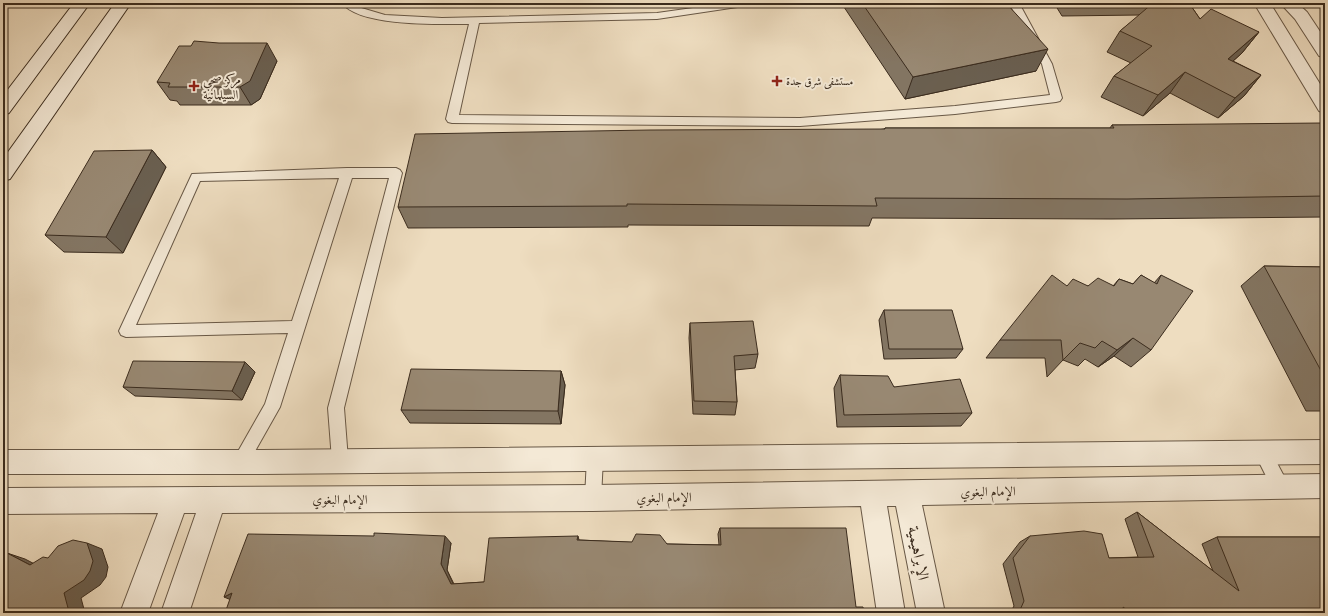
<svg xmlns="http://www.w3.org/2000/svg" width="1328" height="616" font-family="'IM FELL Double Pica',Amiri,serif">
  <style>
    .lines { fill: none; stroke-linecap: round; stroke-linejoin: round }
    .service-casing { stroke: #685846; stroke-width: 2 }
    .minor-casing { stroke: #685846; stroke-width: 2 }
    .tertiary-casing { stroke: #685846; stroke-width: 2 }
    .secondary-casing { stroke: #3b2c1e; stroke-width: 2 }
    .service { fill: #f4e9d6; fill-rule: evenodd }
    .minor { fill: #f4e9d6; fill-rule: evenodd }
    .tertiary { fill: #f4e9d6; fill-rule: evenodd }
    .secondary { fill: #f4e9d6; fill-rule: evenodd }
    .wall { fill: #837562; stroke: #3b2c1e }
    .shaded-wall { fill: #6a5f50; stroke: #3b2c1e }
    .building { fill: #988872; stroke: #3b2c1e }
    .poi-dot { fill: #8f2418; stroke: #f4e9d6; stroke-width: 1.5 }
    .labels { text-anchor: middle; stroke-width: 4; stroke-linejoin: round; paint-order: stroke }
    .far-poi-label { font-size: 11px; fill: #3b2c1e; stroke: #f4e9d6; text-anchor: start }
    .poi-label { font-size: 13px; fill: #3b2c1e; stroke: #f4e9d6; text-anchor: start }
    .street-label { font-size: 13px; fill: #3b2c1e; stroke: #f4e9d6 }
    .near-street-label { font-size: 16px; fill: #3b2c1e; stroke: #f4e9d6 }
  </style>
  <rect width="100%" height="100%" fill="#eeddc0"/>
  <filter id="stains"><feTurbulence type="fractalNoise" baseFrequency=".005" numOctaves="4"/><feColorMatrix values="0 0 0 0 .2 0 0 0 0 .09 0 0 0 0 .02 0 0 0 .5 -.17"/></filter>
  <radialGradient id="worn" r=".72"><stop offset=".6" stop-color="#630" stop-opacity="0"/><stop offset="1" stop-color="#630" stop-opacity=".3"/></radialGradient>
  <g class="lines">
    <defs>
      <path id="service" d="M342 3H353L358 7 385 15 442 18 657 13 700 7 698 3H708L710 5 725 3H749L744 6 657 19 479 23 459 115 800 118 955 106 1050 95 1042 64 1009 3H1019L1052 64 1062 98 1060 101 1056 102 955 114 800 126 452 123 448 122 446 119 469 24C440 24 360 27 342 3Z
        M347 168H396L400 170 402 173 344 408 348 460 346 465 340 468 334 465 332 460 328 408 389 178H352L280 407 246 467 240 470 234 467 232 462 265 404 288 333 126 337 121 335 119 331 192 174ZM339 178 292 321 136 325 200 181Z
        M1262 444 1268 446 1286 480 1288 486 1286 492 1280 494 1274 492 1256 456 1254 451 1256 446Z
        M595 450 601 453 603 458 601 498 599 504 593 506 587 504 585 498 587 458 589 453Z"/>
      <path id="minor" d="M1325 440V464L262 474H3V450H262Z
        M1325 474V498L922 505 945 613H917L896 506H887L905 613H877L861 506 593 511 222 513 189 613H161L196 513H184L148 613H120L158 513 3 514V488L593 485Z"/>
      <path id="tertiary" d="M1254 3H1270L1325 92V113L1319 111Z
        M1280 3H1297L1307 12 1325 39V57L1319 56 1295 19Z"/>
      <path id="secondary" d="M74 3H90L9 113 3 115V96Z
        M115 3H131L10 179 3 181V159Z"/>
    </defs>
    <use href="#service" class="service-casing"/>
    <use href="#minor" class="minor-casing"/>
    <use href="#tertiary" class="tertiary-casing"/>
    <use href="#secondary" class="secondary-casing"/>
    <use href="#service" class="service"/>
    <use href="#minor" class="minor"/>
    <use href="#tertiary" class="tertiary"/>
    <use href="#secondary" class="secondary"/>
  </g>
  <path class="wall" d="M842 3H1006L1036 71 905 99 842 4Z
    M1054 3H1189L1200 19 1259 32 1242 53 1233 61 1261 75 1244 96 1218 118 1170 93 1143 116 1101 97 1114 76 1131 63 1107 52 1120 31 1140 15 1062 16Z
    M277 61 260 99 251 105H180L177 101 170 100 157 82Z
    M1112 125 1325 128V217L1111 219 872 218 869 226 628 225V227L408 228 398 207 884 129 885 128H1110Z
    M152 150 166 167 123 253 64 252 45 235Z
    M1264 266 1325 267V411H1306L1241 286Z
    M1141 275 1154 283 1161 275 1151 350 1131 367 1114 356 1098 367 1085 359 1078 366 1063 360 1047 377 1045 358H986L1000 340 1067 286H1113L1119 279 1133 284Z
    M884 310 963 349 956 358 884 359 879 320Z
    M690 323 758 354 755 368 735 370 737 402 735 415 693 414 689 338Z
    M245 362 255 372 242 400 135 396 123 387Z
    M561 371 565 385 561 424 410 423 401 410Z
    M840 375 894 387 972 413 961 426 837 427 834 388Z
    M1137 512 1213 571 1202 544 1217 537H1322L1325 536V613H1010L1014 606 1003 564 1020 542 1030 536 1109 558 1138 557 1125 519Z
    M720 528 856 607 225 613 451 543 447 570 454 584 484 582 578 536 579 540 667 544 719 545 718 534Z"/>
  <path class="shaded-wall" d="M1259 32 1242 53 1212 80 1228 59Z
    M267 43 277 61 260 99 251 105 240 87Z
    M1048 49 1036 71 905 99 913 77Z
    M1185 72 1170 93 1143 116 1158 95Z
    M1261 75 1244 96 1218 118 1235 98Z
    M152 150 166 167 123 253 106 237Z
    M1133 338 1114 356 1098 367 1117 350Z
    M245 362 255 372 242 400 232 391Z
    M561 371 565 385 561 424 558 411Z
    M445 536 451 543 447 570 456 590 451 584 441 564Z
    M87 543 102 549 108 567 106 577 100 585 81 598 85 613H68L64 593Z
    M7 553 25 559 48 571 30 565Z
    M232 593 236 602 224 597Z"/>
  <path class="building" d="M862 3H1006L1048 49 913 77Z
    M1153 3H1189L1200 19 1211 9 1259 32 1228 59 1261 75 1235 98 1185 72 1158 95 1114 76 1152 46 1120 31Z
    M194 41 219 43H267L250 81 240 87H168L170 83 157 82 179 46H191Z
    M1322 123 1325 128V196L1127 199 875 198 877 206 627 204V206L398 207 415 134 650 130 885 129V128H1114L1112 125Z
    M152 150 106 237 45 235 94 151Z
    M1264 266 1325 267V378Z
    M1052 275 1067 286 1073 279 1088 286 1098 278 1114 286 1119 279 1133 284 1141 275 1157 284 1161 275 1193 291 1151 350 1133 338 1117 350 1102 341 1095 348 1080 343 1063 360 1061 340H1000Z
    M884 310H952L963 349H889Z
    M753 321 758 354 734 356 737 402 694 401 690 323Z
    M133 361 245 362 232 391 123 387Z
    M411 369 561 371 558 411 401 410Z
    M840 375 888 376 894 387 960 379 972 413 844 415Z
    M1137 512 1239 591 1217 537H1325V613H1131L1123 607 1125 613H1021L1020 610 1024 601 1013 558 1030 536 1084 531 1102 534 1109 558 1154 557Z
    M720 528H846L856 607H863L864 613H657L656 609 655 613H225L232 593 224 597 248 534 374 536V533L445 536 441 564 451 584 484 582 489 538 578 536 577 540 632 542 636 534 660 535 667 544 721 545Z
    M73 540 87 543 93 561 90 571 84 580 64 593 68 608V613H3V554L7 553 30 565 43 557 48 558 58 546Z"/>
  <g class="poi-dot">
    <path d="M775 75h4v4h4v4h-4v4h-4v-4h-4v-4h4z"/>
    <path d="M192 80h4v4h4v4h-4v4h-4v-4h-4v-4h4z"/>
  </g>
  <g class="labels">
    <g class="far-poi-label">
      <text x="786" y="85">مستشفى شرق جدة</text>
    </g>
    <g class="poi-label">
      <text x="203" y="84">مركز صحي<tspan x="203" dy="15">السيلمانية</tspan></text>
    </g>
    <g class="street-label">
      <text transform="translate(988 491) rotate(-1)" y="5">الإمام البغوي</text>
      <text transform="translate(664 497) rotate(-1)" y="5">الإمام البغوي</text>
      <text x="340" y="504">الإمام البغوي</text>
    </g>
    <g class="near-street-label">
      <text transform="translate(919 553) rotate(79)" y="6">الإبراهيمية</text>
    </g>
  </g>
  <rect width="1328" height="616" fill="none" stroke="#eeddc0" stroke-width="16"/>
  <rect x="4" y="4" width="1320" height="608" fill="none" stroke="#3b2c1e" stroke-width="2"/>
  <rect x="8" y="8" width="1312" height="600" fill="none" stroke="#3b2c1e"/>
  <rect width="100%" height="100%" filter="url(#stains)"/>
  <rect width="100%" height="100%" fill="url(#worn)"/>
</svg>
